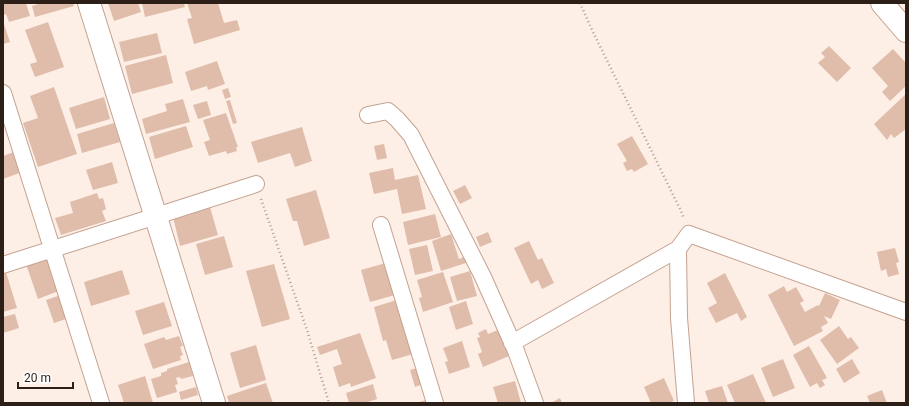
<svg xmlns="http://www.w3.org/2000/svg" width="909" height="406" font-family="Roboto,sans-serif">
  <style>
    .building { fill: #e0bdaa }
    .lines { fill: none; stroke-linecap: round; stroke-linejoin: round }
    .street-casing { stroke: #c4a290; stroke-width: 18 }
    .secondary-casing { stroke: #c4a290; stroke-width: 24 }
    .path { stroke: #ac9d96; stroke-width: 2.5; stroke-dasharray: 1 3; stroke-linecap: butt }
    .street { stroke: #fff; stroke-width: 16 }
    .secondary { stroke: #fff; stroke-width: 22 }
  </style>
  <rect width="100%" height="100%" fill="#fdeee6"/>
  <path class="building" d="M3 3H26L30 16 9 22 6 14 3 15Z
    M41 3H73L74 6 35 17 32 6Z
    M108 3H138L141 12 114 21Z
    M142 3H184L185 7 145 17Z
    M187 3H218L224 23 237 20 240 30 194 44 187 19 192 18Z
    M48 22 64 67 35 77 30 64 37 62 25 30Z
    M3 24H4L10 42 3 44Z
    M157 33 162 53 124 62 119 42Z
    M829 46 851 68 837 82 818 63 825 57 821 53Z
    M893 49 906 63V86L890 101 882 92 888 86 872 68Z
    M166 55 173 83 132 94 125 66Z
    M217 61 225 84 208 90 207 86 191 91 185 72Z
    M54 87 77 154 38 167 23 123 38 118 30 96Z
    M228 88 231 97 225 99 222 90Z
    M906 94V129L894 138 891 134 887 140 874 124Z
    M104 97 110 119 76 129 69 108Z
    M183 99 190 122 146 134 142 119 167 111 165 104Z
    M230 100 237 123 233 124 226 101Z
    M207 101 211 115 198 119 193 105Z
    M226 113 238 147H236L237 151 227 154 226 151 209 156 204 142 210 140 203 120Z
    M114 123 120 142 82 153 77 134Z
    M186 126 193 147 155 159 149 137Z
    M302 127 312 161 295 167 290 153 258 163 251 142Z
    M632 136 648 164 634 172 632 169 627 171 623 163 627 161 617 144Z
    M384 144 387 158 377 160 374 146Z
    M14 152 22 172 3 179V156Z
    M112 162 118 183 93 190 86 170Z
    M393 168 395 180 418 175 426 209 402 214 397 189 374 194 369 173Z
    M465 185 472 198 460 204 453 191Z
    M316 190 330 238 304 246 297 221H293L286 199Z
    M97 193 99 199 103 198 106 209 102 211 106 221 61 235 55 218 73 213 70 202Z
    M210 207 218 235 180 246 173 217Z
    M435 214 441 237 408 245 403 222Z
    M488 232 492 242 480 247 476 237Z
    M451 234 459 259 464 257 466 263 441 271 432 241Z
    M224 236 233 267 205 275 196 244Z
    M529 241 538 260 542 258 554 283 542 289 538 280 531 284 514 248Z
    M427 245 433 271 415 275 409 249Z
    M895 248 899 262 896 263 899 274 888 277 886 269 881 271 877 252Z
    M49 255 61 290 38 299 26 264Z
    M386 263 395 295 370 302 361 270Z
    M274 264 290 319 262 327 246 271Z
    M3 269H5L17 308 3 312Z
    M122 270 130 294 91 306 84 282Z
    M470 271 477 296 457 301 450 277Z
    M443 272 453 302 423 312 419 298 422 297 417 280Z
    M725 273 747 317 741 321 737 313 716 323 708 308 717 303 707 283Z
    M784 286 787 292 796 287 804 301 800 303 805 312 818 305 819 306 825 293 840 300 831 319 824 316 828 323 821 327 823 331 794 346 768 295Z
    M61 295 69 318 54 323 46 300Z
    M400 299 417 353 392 360 386 340 383 341 374 307Z
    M466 301 473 324 456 330 449 307Z
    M164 302 172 326 143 335 135 311Z
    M15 314 19 328 3 333V317Z
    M839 326 848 339 851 337 859 348 837 364 820 340Z
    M486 329 488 334 498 330 509 356 483 367 478 354 482 352 477 338 480 337 478 333Z
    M360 333 376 378 351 387 350 383 339 387 333 367 342 364 337 349 320 355 317 347Z
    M179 336 183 346 180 347 183 355 180 356 181 360 153 369 144 344 164 337 166 340Z
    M462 341 470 367 449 374 445 362 448 361 443 348Z
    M256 345 266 380 240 388 230 353Z
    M809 346 827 378 822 380 825 385 820 388 817 383 810 387 793 355Z
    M783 359 795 388 773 397 761 368Z
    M852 359 860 373 844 383 836 369Z
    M189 362 193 376 181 379 180 377 176 378 178 384 175 385 177 392 157 398 151 379 161 376V373L167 371V369Z
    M422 367 426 383 415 387 410 370Z
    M753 374 766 403H735L727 385Z
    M145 376 153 403H124L118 385Z
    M664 378 674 401 668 403H651L644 387Z
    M515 381 521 403H498L493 387Z
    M266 383 273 403H229L227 396Z
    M373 384 377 399 365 403H349L346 393Z
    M722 386 728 403H709L705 391Z
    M196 387 198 395 181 400 179 392Z
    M882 390 887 403H870L867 396Z
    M560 398 562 403H551Z
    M426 400 427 403H416Z"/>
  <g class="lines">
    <defs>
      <path id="street" d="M3 93 101 403
        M368 115 388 111 397 119 411 135 483 277 516 351 535 403
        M381 225 435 403
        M3 265 256 184
        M512 343 678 249
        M686 403 679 318 678 249 689 234 906 312"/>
      <path id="secondary" d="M89 3 214 403
        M882 3 906 31"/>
    </defs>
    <use href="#street" class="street-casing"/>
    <use href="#secondary" class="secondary-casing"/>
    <path class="path" d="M580 3 592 30 681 211 684 219
      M261 199 307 330 329 403"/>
    <use href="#street" class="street"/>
    <use href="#secondary" class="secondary"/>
  </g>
  <rect width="909" height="406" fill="none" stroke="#2c1f18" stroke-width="8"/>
  <path d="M18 382v6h55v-6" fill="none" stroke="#2c1f18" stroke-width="2"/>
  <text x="24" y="382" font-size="12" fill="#2c1f18" stroke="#ffffff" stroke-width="3" paint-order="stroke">20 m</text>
</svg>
